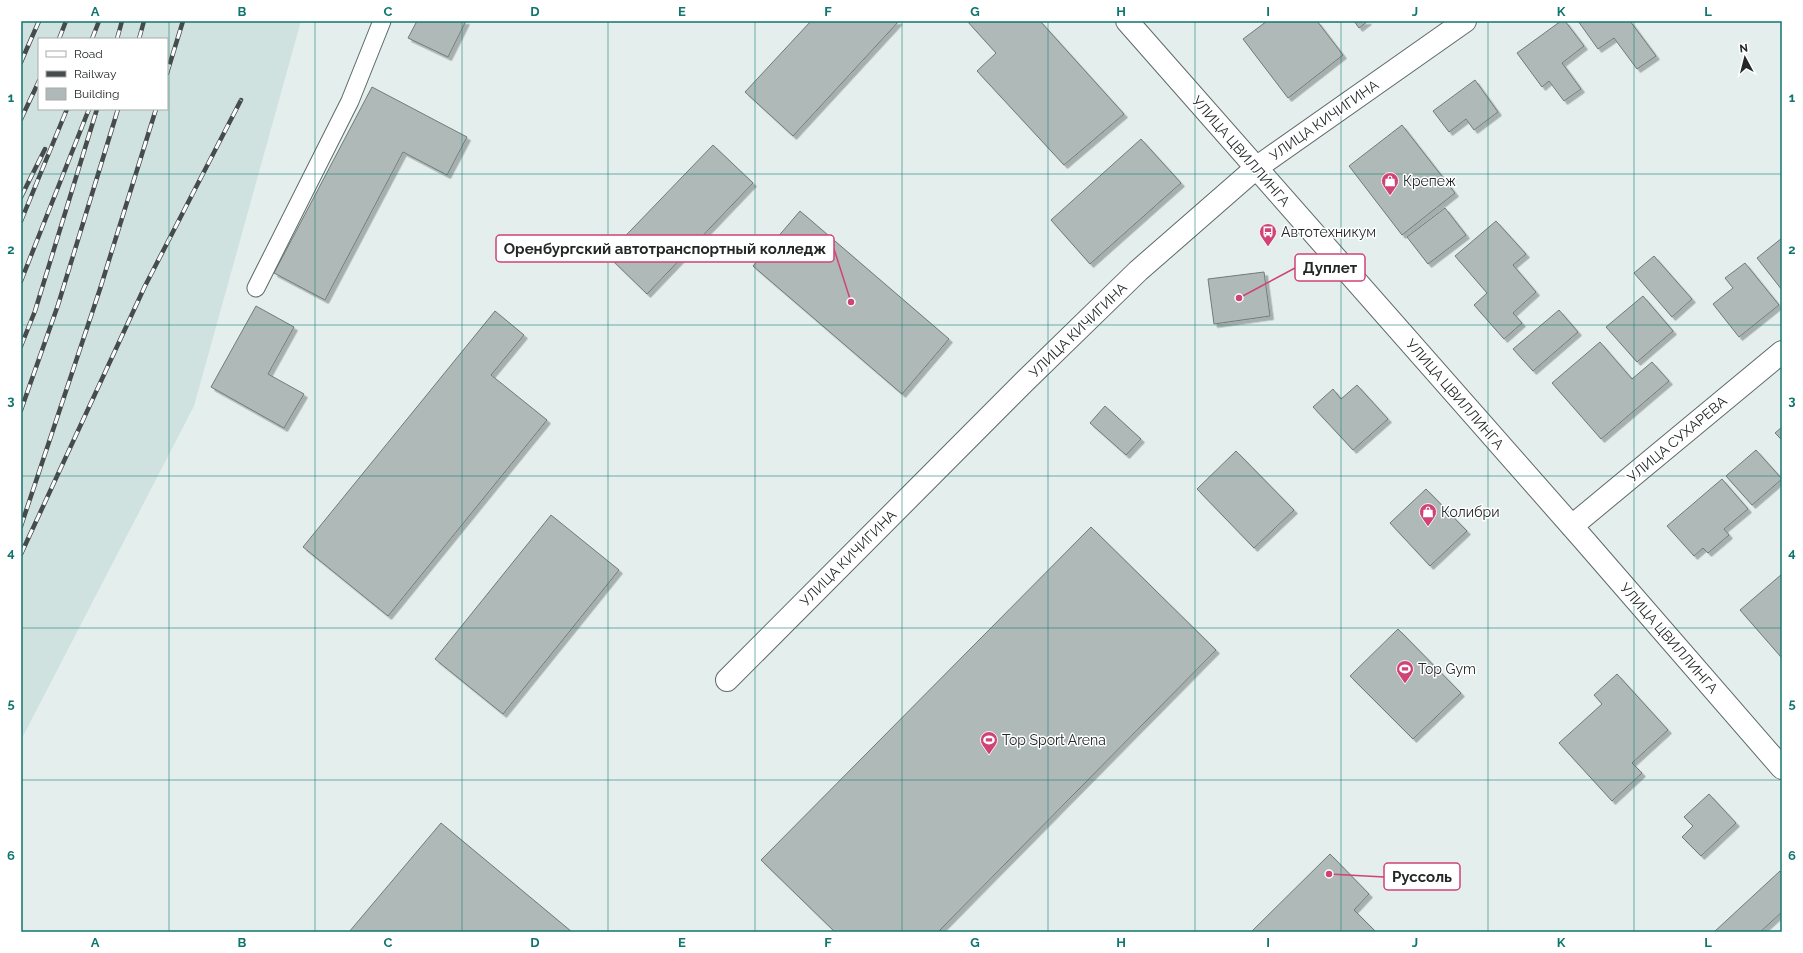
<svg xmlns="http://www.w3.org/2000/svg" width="1803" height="953" font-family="Raleway,sans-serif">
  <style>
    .built { fill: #cfe2e0; fill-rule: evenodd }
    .building { fill: #afbab8; stroke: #717b7a; filter: url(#shadow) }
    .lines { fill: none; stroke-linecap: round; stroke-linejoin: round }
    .service-casing { stroke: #5f6968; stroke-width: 19 }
    .minor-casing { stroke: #5f6968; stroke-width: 24 }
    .primary-casing { stroke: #5f6968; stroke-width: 24 }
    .service { stroke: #fff; stroke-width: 17 }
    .minor { stroke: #fff; stroke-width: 22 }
    .primary { stroke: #fff; stroke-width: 22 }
    .rail-casing { stroke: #464b4b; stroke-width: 4.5 }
    .rail { stroke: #fff; stroke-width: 3; stroke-dasharray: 9; stroke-linecap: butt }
    .grid { fill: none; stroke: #0f766e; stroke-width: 1; stroke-opacity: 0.55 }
    .labels { text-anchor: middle; stroke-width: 3; stroke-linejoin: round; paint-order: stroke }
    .street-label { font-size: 14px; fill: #232727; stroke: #fff }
    .poi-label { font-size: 14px; fill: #232727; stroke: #fff; text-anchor: start }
    .leader { fill: none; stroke: #cf4375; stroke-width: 1.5 }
    .callout-dot { fill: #cf4375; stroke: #fff; stroke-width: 1.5 }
    .callout { fill: #fff; stroke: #cf4375; stroke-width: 1.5 }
    .callout-label { font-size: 15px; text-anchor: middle; font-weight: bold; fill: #232727 }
    .neatline { fill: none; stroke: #0f766e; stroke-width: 1.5 }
    .grid-label { font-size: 13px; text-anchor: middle; font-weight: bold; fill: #0f766e }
  </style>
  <defs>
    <filter id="shadow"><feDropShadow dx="3.5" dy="3.5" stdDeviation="0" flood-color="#0004"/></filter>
  </defs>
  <rect width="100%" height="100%" fill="#e3eeed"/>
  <path class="built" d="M21 21H301L194 406 21 740ZM39 39H167V109H39Z"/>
  <path class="building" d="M417 21H466L448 57 408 38Z
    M811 21H899L793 136 745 92Z
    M967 21H1040L1124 114 1064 165 977 71 996 53Z
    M1267 21H1317L1343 55 1288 98 1243 39Z
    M1354 21H1368L1359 28Z
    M1561 21H1565L1584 46 1562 63 1581 89 1564 101 1549 81 1542 87 1517 53Z
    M1578 21H1630L1656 56 1637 69 1614 38 1598 49Z
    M1475 80 1498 112 1474 130 1466 119 1449 132 1433 111Z
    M372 87 467 137 447 175 403 152 325 300 274 273Z
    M1402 125 1455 193 1402 235 1349 166Z
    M1141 139 1181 183 1090 264 1051 220Z
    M713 145 753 183 647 294 607 255Z
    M1445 208 1466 235 1428 264 1407 237Z
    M800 211 949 339 902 394 753 266Z
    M1496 221 1526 254 1513 265 1536 292 1513 313 1522 323 1504 339 1474 305 1487 293 1455 256Z
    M1782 238V290L1757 258Z
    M1654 256 1692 299 1672 317 1634 273Z
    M1745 263 1779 305 1739 337 1713 304 1733 288 1725 278Z
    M1264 272 1270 316 1214 324 1208 279Z
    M1643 296 1673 331 1637 362 1606 327Z
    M256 306 294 327 268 374 304 394 284 428 211 387Z
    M1559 310 1578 332 1533 371 1513 349Z
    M495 311 524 335 491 375 547 420 388 616 303 547Z
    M1600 342 1632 379 1652 362 1669 381 1601 439 1552 383Z
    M1357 385 1388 419 1353 450 1313 407 1333 389 1341 399Z
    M1105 406 1141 439 1126 455 1090 423Z
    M1782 427V440L1775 433Z
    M1756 450 1782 479 1752 505 1726 476Z
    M1236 451 1294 510 1254 548 1197 489Z
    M1722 479 1748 509 1724 529 1729 535 1708 553 1703 548 1694 556 1667 526Z
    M1426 489 1467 531 1430 566 1390 523Z
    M551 515 619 570 503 714 435 659Z
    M1091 527 1216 650 938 932H835L761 860Z
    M1782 574V657H1781L1740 610Z
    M1398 629 1461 693 1413 739 1350 676Z
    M1617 674 1668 730 1632 763 1642 773 1612 801 1559 743 1602 704 1594 695Z
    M1709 794 1736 823 1701 856 1682 837 1693 826 1684 817Z
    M441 823 572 932H349Z
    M1330 854 1369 894 1354 910 1376 932H1251Z
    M1780 871 1782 874V912L1760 932H1714Z"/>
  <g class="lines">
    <defs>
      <path id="service" d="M256 288 350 101 382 21"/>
      <path id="minor" d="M1572 526 1782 352
        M727 680 1025 381 1138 271 1256 168 1465 21"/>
      <path id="primary" d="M1127 21 1584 540 1782 768"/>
    </defs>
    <use href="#service" class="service-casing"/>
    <use href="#minor" class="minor-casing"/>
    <use href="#primary" class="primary-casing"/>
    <use href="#service" class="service"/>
    <use href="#minor" class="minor"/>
    <use href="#primary" class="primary"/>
    <defs>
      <path id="rail" d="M59 39 66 21
        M92 39 99 21
        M117 39 122 21
        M139 39 144 21
        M21 62 39 21
        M167 73 183 21
        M21 119 39 81
        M21 197 45 149
        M21 221 67 109
        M21 281 89 109
        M21 346 35 311 97 109
        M21 410 58 305 118 109
        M21 526 100 289 156 109
        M21 554 145 286 241 100"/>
    </defs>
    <use href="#rail" class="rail-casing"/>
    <use href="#rail" class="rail"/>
  </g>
  <path class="grid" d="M169 21V932M315 21V932M462 21V932M608 21V932M755 21V932M902 21V932M1048 21V932M1195 21V932M1341 21V932M1488 21V932M1634 21V932M21 174H1782M21 325H1782M21 476H1782M21 628H1782M21 780H1782"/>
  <defs>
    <symbol id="shop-pin" viewBox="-11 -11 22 30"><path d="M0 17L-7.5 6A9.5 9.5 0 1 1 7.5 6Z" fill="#cf4375" stroke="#fff"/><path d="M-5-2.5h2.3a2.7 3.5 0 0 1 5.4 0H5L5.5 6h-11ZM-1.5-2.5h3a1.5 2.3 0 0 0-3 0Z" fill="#fff"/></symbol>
    <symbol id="bus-pin" viewBox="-11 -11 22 30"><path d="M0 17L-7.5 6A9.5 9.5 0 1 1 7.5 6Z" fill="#cf4375" stroke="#fff"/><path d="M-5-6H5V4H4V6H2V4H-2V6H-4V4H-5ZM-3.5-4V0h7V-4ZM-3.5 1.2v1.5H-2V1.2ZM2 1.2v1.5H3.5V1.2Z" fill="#fff"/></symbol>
    <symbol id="stadium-pin" viewBox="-11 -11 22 30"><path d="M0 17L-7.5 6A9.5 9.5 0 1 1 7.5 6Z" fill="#cf4375" stroke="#fff"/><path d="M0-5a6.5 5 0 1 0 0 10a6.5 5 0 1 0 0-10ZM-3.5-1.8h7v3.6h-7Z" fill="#fff"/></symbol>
  </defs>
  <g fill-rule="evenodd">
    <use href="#shop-pin" x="1380" y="171" width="20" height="27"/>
    <use href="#bus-pin" x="1258" y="222" width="20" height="27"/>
    <use href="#shop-pin" x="1418" y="502" width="20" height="27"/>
    <use href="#stadium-pin" x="1395" y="659" width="20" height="27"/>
    <use href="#stadium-pin" x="979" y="730" width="20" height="27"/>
  </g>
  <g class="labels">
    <g class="street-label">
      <text transform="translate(1324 120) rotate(-35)" y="5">УЛИЦА КИЧИГИНА</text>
      <text transform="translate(1241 151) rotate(49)" y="5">УЛИЦА ЦВИЛЛИНГА</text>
      <text transform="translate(1078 330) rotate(-44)" y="5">УЛИЦА КИЧИГИНА</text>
      <text transform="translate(1455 394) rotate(49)" y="5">УЛИЦА ЦВИЛЛИНГА</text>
      <text transform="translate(1677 439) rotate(-40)" y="5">УЛИЦА СУХАРЕВА</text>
      <text transform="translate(848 558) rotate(-45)" y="5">УЛИЦА КИЧИГИНА</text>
      <text transform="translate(1669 638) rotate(49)" y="5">УЛИЦА ЦВИЛЛИНГА</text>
    </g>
    <g class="poi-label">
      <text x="1403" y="186">Крепеж</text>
      <text x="1281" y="237">Автотехникум</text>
      <text x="1441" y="517">Колибри</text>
      <text x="1418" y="674">Top Gym</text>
      <text x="1002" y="745">Top Sport Arena</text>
    </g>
  </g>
  <path class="leader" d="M851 302L834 249M1239 298L1295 268M1329 874L1384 877"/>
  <g class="callout-dot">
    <circle cx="851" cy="302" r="4"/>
    <circle cx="1239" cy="298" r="4"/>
    <circle cx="1329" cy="874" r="4"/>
  </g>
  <g class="callout">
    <rect x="496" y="235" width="338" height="27" rx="4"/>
    <rect x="1295" y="254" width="70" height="27" rx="4"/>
    <rect x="1384" y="863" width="76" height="27" rx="4"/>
  </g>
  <g class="callout-label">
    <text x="665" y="254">Оренбургский автотранспортный колледж</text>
    <text x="1330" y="273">Дуплет</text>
    <text x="1422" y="882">Руссоль</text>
  </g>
  <rect width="1803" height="953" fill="none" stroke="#ffffff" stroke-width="44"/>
  <rect x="38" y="38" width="130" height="72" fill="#ffffff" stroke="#a7a9a9"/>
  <rect x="46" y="51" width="20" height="6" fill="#ffffff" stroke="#a7a9a9"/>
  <text x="74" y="58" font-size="12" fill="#232727">Road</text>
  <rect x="46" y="71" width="20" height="6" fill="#464b4b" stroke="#a7a9a9"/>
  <text x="74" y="78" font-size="12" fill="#232727">Railway</text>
  <rect x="46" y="88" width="20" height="12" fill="#afbab8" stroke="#a7a9a9"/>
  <text x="74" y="98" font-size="12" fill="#232727">Building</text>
  <g transform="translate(1745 58) rotate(353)" stroke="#ffffff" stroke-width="3" paint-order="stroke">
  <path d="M0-3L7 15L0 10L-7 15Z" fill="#232727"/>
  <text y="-6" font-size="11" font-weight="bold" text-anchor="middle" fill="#232727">N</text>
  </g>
  <rect x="22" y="22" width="1759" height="909" class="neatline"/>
  <g class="grid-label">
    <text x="95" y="16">A</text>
    <text x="242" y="16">B</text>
    <text x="388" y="16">C</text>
    <text x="535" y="16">D</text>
    <text x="682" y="16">E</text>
    <text x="828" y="16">F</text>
    <text x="975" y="16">G</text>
    <text x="1121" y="16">H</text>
    <text x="1268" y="16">I</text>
    <text x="1415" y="16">J</text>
    <text x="1561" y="16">K</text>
    <text x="1708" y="16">L</text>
    <text x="11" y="102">1</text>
    <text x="1792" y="102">1</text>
    <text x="11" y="254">2</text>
    <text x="1792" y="254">2</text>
    <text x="11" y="405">3</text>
    <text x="1792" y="405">3</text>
    <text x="11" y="557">4</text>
    <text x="1792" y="557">4</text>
    <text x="11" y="708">5</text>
    <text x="1792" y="708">5</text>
    <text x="11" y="860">6</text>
    <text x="1792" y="860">6</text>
    <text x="95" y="947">A</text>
    <text x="242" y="947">B</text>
    <text x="388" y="947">C</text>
    <text x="535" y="947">D</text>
    <text x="682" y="947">E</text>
    <text x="828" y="947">F</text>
    <text x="975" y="947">G</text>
    <text x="1121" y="947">H</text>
    <text x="1268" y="947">I</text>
    <text x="1415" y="947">J</text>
    <text x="1561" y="947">K</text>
    <text x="1708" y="947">L</text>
  </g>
</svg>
